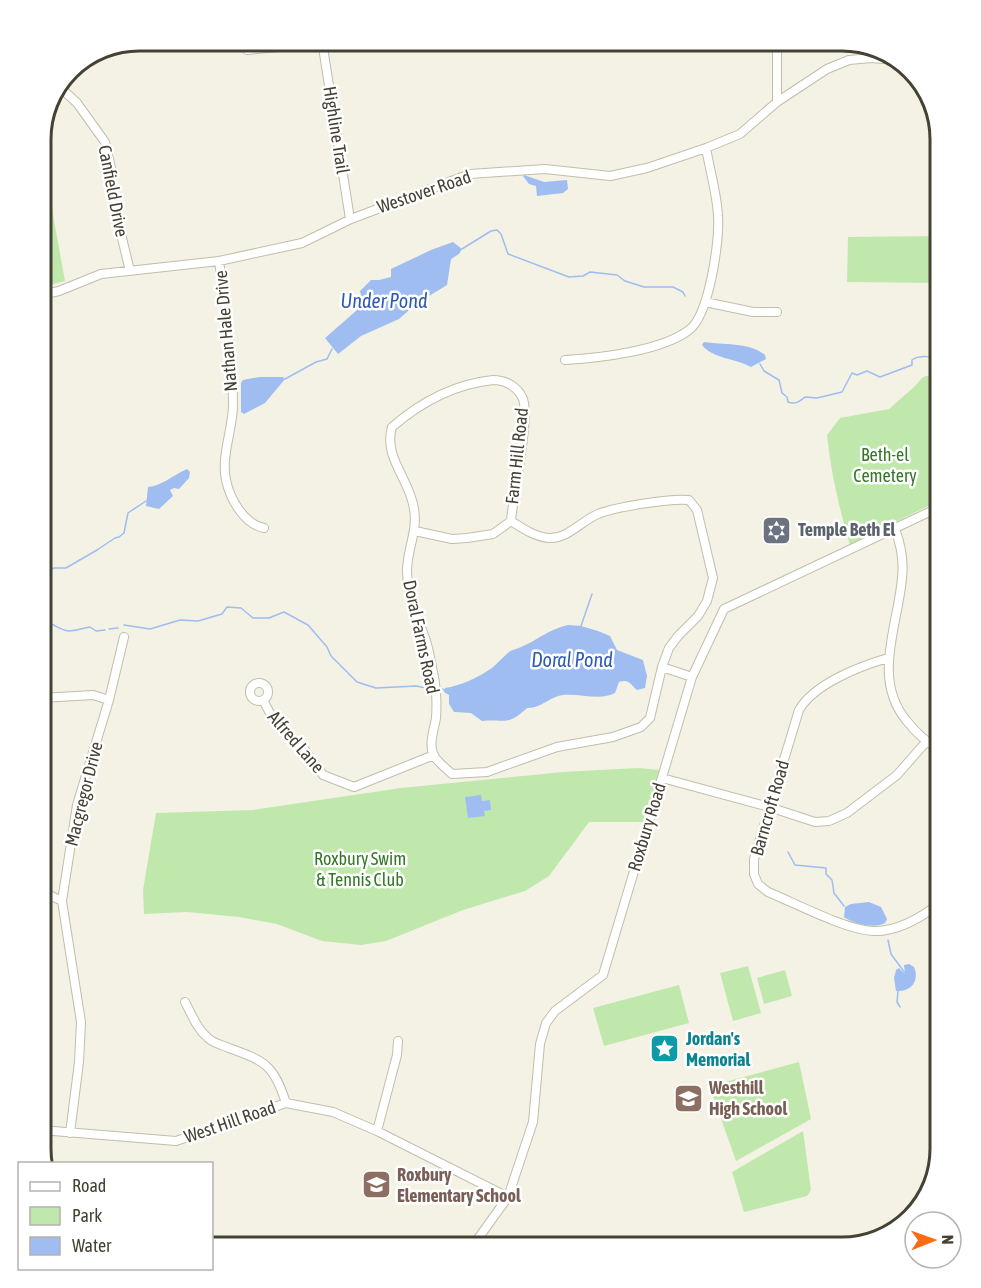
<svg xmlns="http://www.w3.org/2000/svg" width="981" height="1288" font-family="'Asap Condensed',sans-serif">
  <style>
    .green { fill: #c0e8ac }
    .water { fill: #9fbdf1 }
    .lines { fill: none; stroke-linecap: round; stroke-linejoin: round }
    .stream { stroke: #9fbdf1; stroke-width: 1.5 }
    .minor-casing { stroke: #c1beaa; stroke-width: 10 }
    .minor { stroke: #fff; stroke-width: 8 }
    .labels { text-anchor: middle; stroke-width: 5; stroke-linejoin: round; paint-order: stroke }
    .street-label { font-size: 18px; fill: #454234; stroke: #fff }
    .park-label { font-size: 18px; fill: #337727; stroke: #fff }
    .worship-label { font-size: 18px; font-weight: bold; fill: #5b616d; stroke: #fff; text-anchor: start }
    .culture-label { font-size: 18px; font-weight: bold; fill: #0d838f; stroke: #fff; text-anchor: start }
    .education-label { font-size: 18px; font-weight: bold; fill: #785e54; stroke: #fff; text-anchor: start }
    .water-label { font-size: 20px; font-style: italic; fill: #2d5bb2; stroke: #fff }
    .rim { fill: none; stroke: #454234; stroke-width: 3 }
  </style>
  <rect width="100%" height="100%" fill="#f3f2e5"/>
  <path class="green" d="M41 152 50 183 53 215 65 281 41 287Z
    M940 236V283L847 282 848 237Z
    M938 373 940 374V500L850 545C839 508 831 473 827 435L840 418 889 409 914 387 923 377Z
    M638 768 659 770 644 822H589L549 876 525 891 463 910 386 941 361 945 322 941 277 924 239 917 187 912 144 914 143 890 156 813 253 810 401 788 563 772Z
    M748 966 761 1013 733 1021 720 973Z
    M785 970 792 996 764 1004 757 978Z
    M679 985 689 1023 604 1046 593 1008Z
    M799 1062 811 1119 736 1161 711 1090 714 1085Z
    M803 1131 811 1190 807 1196 744 1212 732 1172Z"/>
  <path class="water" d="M524 175 544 182 567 180 568 189 563 193 537 196 536 186 529 184 523 176Z
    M453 242 462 249 459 254 451 259 447 285 416 304 399 319 361 336 338 354 325 338 356 311 362 299 360 291 371 280H379L391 277V269L431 250Z
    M704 342C723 345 749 342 765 355L766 359 751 367C735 358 713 359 702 345Z
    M259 377H283L285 379 265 403 244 414 241 412V383L243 380Z
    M187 469 190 472 189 478 179 489 174 488 170 490 173 496 159 509 146 506 148 487C162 486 173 475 187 469Z
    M568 625 581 626 598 631 610 636 617 650 643 660 647 676 645 688 637 690C630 684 629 679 619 682L615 693C600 701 580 693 563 695 549 697 540 709 527 708 508 726 505 719 482 721L471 713 454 712 449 704V695L444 692 445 688C460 686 479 677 492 668 498 663 503 657 509 652 513 649 517 649 521 647 540 639 547 630 568 625Z
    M481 795 482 801 490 800 491 810 484 811 485 816 468 818 465 797Z
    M869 902 881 907 887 919 885 923C874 929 854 924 844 917L845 907 851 904Z
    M909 964 914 967C920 981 911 992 896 991L894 978 896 970 899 968 905 974 904 965Z"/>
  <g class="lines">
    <path class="stream" d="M462 249 491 231 497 230 501 234 508 254 569 277 583 276 590 272 617 275 625 281 644 287H673L683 292 685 296
      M760 364 764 371 779 380 782 393 787 397 788 402C796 405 800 401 805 397L817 398 842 392 852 373 857 375 867 371 880 377 912 365V360C919 355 933 356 940 360
      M285 379 316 362 327 359 332 349
      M41 579 47 571 54 568H66L97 550 115 538 119 537 124 533 128 513 146 501
      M41 620C51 621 58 630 69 631 76 631 83 628 90 627L96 631 105 630
      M124 625 150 629 180 620 198 621 222 614 227 607 241 608 253 618H269L284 612 308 625 327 647 331 656 357 682 376 688 416 686 431 689
      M581 626 592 594
      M109 629 118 628
      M440 688 444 690
      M788 852 795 865 826 868V874L832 880 834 893 844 906
      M888 940 891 954 905 973
      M898 991 897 1002 900 1007"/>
    <defs>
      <path id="minor" d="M322 41 350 219
        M777 41V102
        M247 50 322 43
        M62 89 77 103 105 142 111 168 112 197 130 271
        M219 261C226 310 233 357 233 407 232 431 221 457 226 480 230 499 244 524 264 528
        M41 295 59 291 101 274 219 261 302 243 351 219 470 174 545 169 610 176 647 168 706 148 740 134 777 102 827 69 849 60 871 58 898 60
        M705 302 753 312H777
        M565 360C599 358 662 351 689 330 709 316 720 240 718 216 717 194 710 171 706 148
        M493 380C506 380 518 387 523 399 530 420 513 495 511 521 522 528 535 537 549 538 568 539 581 521 598 514 615 507 671 498 689 500L697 510 713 578 707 601 698 616 678 636 669 648 662 667 650 718 641 727 613 737 557 747 487 772 452 774C446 768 437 762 433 754 429 742 434 730 436 718 437 704 436 686 433 672 431 662 429 651 426 641 417 615 408 601 407 571 407 550 418 530 414 509 410 479 383 458 392 427 421 402 455 384 493 380Z
        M895 529C901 545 904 561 902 578 898 626 872 678 906 720 916 733 926 742 940 750
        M415 531 452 539 467 538 493 534 511 521
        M888 658C860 666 814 684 799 710L754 859V874L758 884 768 892C795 903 846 930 873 931 897 932 922 917 940 903
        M662 667 692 677
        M250 692a9 9 0 1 1 18 0a9 9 0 1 1-18 0Z
        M41 698 93 695 109 700
        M263 700 274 721 304 749 323 775 354 787 434 755
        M662 778 769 807 815 822 829 821 847 813 897 775 926 742
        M41 891 62 901
        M185 1002C192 1015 197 1029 208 1038 213 1043 222 1045 229 1048 265 1061 274 1065 286 1103
        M41 1130 176 1141 286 1103 333 1112 377 1131 508 1197
        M377 1131 397 1055 398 1041
        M70 1133 79 1062 81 1022 62 901 77 805 109 700 124 637
        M472 1247 508 1197 533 1122 540 1044 546 1023 555 1011 603 975 692 677 724 609 940 507"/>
    </defs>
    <use href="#minor" class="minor-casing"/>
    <use href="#minor" class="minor"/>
  </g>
  <defs>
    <symbol id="synagogue-square" viewBox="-11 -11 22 22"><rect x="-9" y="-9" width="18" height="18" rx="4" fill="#6b7280" stroke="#fff"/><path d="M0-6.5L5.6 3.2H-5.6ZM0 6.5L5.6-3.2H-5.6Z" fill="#fff"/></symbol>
    <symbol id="sight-square" viewBox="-11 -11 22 22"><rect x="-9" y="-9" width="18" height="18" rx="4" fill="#0f9aa8" stroke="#fff"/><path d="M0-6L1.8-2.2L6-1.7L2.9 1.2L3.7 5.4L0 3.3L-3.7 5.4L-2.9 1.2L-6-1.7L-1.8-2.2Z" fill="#fff"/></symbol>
    <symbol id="school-square" viewBox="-11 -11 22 22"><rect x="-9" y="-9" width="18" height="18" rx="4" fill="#8d6e63" stroke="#fff"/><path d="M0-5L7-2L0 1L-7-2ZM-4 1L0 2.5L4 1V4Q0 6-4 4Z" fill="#fff"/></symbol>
  </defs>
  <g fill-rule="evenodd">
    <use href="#synagogue-square" x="760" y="514" width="33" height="33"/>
    <use href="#sight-square" x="648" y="1032" width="33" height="33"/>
    <use href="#school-square" x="672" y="1082" width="33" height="33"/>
    <use href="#school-square" x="360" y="1168" width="33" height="33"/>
  </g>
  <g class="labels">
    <g class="street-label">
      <text transform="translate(336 130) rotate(81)" y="6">Highline Trail</text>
      <text transform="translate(113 191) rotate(79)" y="6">Canfield Drive</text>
      <text transform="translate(424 192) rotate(-19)" y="6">Westover Road</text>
      <text transform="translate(226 331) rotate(-95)" y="6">Nathan Hale Drive</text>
      <text transform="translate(517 456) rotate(-84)" y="6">Farm Hill Road</text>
      <text transform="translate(421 637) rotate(78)" y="6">Doral Farms Road</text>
      <text transform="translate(296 742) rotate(49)" y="6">Alfred Lane</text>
      <text transform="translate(84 794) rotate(-76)" y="6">Macgregor Drive</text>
      <text transform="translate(770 808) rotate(-74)" y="6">Barncroft Road</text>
      <text transform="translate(647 827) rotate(-73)" y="6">Roxbury Road</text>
      <text transform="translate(230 1122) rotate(-19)" y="6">West Hill Road</text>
    </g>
    <g class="park-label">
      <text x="885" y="461">Beth-el<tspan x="885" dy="21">Cemetery</tspan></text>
      <text x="360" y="865">Roxbury Swim<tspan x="360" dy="21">&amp; Tennis Club</tspan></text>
    </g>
    <g class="worship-label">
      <text x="798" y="536">Temple Beth El</text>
    </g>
    <g class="culture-label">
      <text x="686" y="1045">Jordan's<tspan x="686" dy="21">Memorial</tspan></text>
    </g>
    <g class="education-label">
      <text x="709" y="1094">Westhill<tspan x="709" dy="21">High School</tspan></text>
      <text x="397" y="1181">Roxbury<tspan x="397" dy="21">Elementary School</tspan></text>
    </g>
    <g class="water-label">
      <text x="384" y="308">Under Pond</text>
      <text x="572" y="667">Doral Pond</text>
    </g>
  </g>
  <path d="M0 0H981V1288H0ZM139 51H842A88 88 0 0 1 930 139V1149A88 88 0 0 1 842 1237H139A88 88 0 0 1 51 1149V139A88 88 0 0 1 139 51Z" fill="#fff" fill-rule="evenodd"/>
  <path class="rim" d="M139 51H842A88 88 0 0 1 930 139V1149A88 88 0 0 1 842 1237H139A88 88 0 0 1 51 1149V139A88 88 0 0 1 139 51Z"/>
  <rect x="18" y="1162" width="195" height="108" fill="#ffffff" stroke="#b5b3ae" stroke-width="1.5"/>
  <rect x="30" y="1182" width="30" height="9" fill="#ffffff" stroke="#b5b3ae" stroke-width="1.5"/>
  <text x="72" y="1192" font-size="18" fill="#454234">Road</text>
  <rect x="30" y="1207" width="30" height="18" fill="#c0e8ac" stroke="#b5b3ae" stroke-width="1.5"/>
  <text x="72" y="1222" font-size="18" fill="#454234">Park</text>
  <rect x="30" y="1237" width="30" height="18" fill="#9fbdf1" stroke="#b5b3ae" stroke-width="1.5"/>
  <text x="72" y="1252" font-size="18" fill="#454234">Water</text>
  <g transform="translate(933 1240) rotate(89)"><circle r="28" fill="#ffffff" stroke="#b5b3ae" stroke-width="1.5"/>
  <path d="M0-4.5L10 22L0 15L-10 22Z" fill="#fc6a12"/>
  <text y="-9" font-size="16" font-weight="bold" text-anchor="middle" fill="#454234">N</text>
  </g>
</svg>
